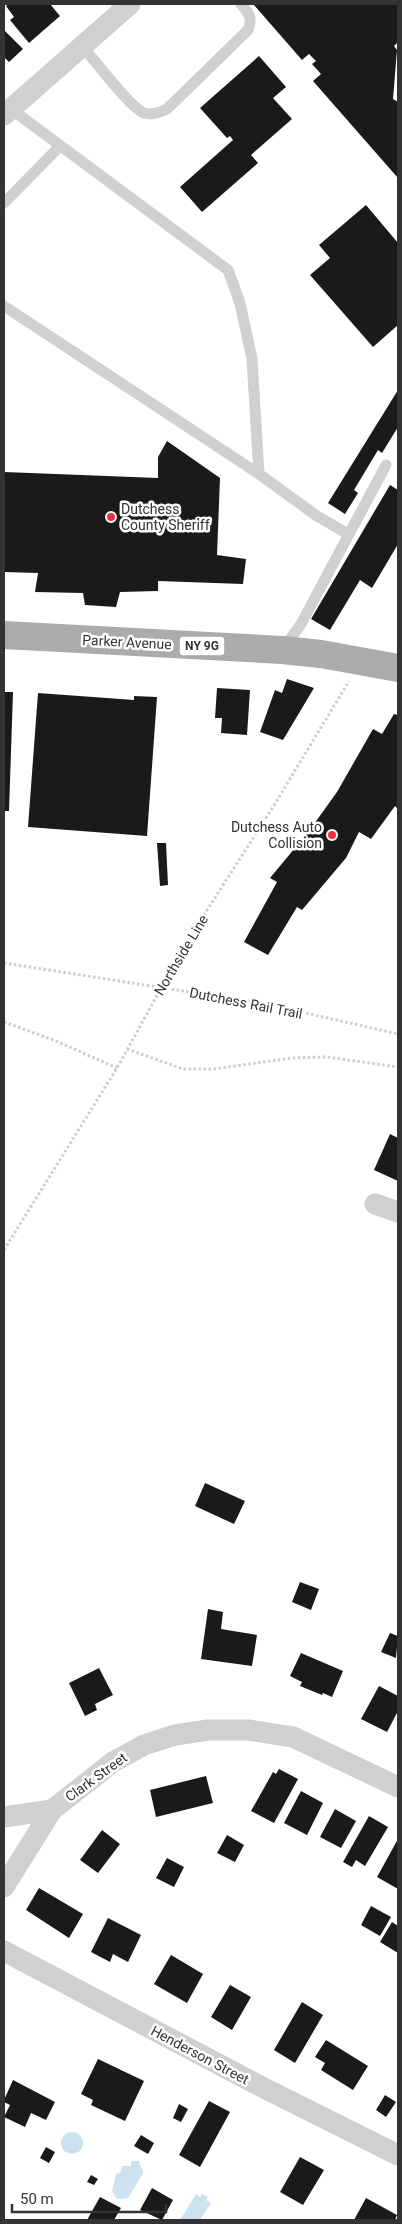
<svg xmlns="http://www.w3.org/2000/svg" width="402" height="2224" font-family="Roboto,sans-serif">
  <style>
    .water { fill: #cde2ef }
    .building { fill: #1a1a1a }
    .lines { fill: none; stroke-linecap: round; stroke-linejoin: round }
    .path { stroke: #cdcdcd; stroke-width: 3; stroke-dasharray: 2.5 2.5; stroke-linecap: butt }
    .lane { stroke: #d0d0d0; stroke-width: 11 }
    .street { stroke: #d0d0d0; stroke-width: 21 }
    .primary { stroke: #ababab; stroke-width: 28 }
    .path-bridge { stroke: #cdcdcd; stroke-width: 3; stroke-dasharray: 2.5 2.5; stroke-linecap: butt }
    .poi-dot { fill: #ed313e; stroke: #fff; stroke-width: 2 }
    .labels { text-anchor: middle; stroke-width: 5; stroke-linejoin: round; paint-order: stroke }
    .shield { fill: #fff; stroke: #707070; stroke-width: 1 }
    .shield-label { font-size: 12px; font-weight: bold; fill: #333 }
    .poi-label { font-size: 14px; fill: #333; stroke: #fff; text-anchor: start }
    .street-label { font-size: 14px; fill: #333; stroke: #fff }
  </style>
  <rect width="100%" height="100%" fill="#fff"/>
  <path class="water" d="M61 2143a11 11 0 1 1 22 0a11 11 0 1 1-22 0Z
    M131 2161H139C139 2166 143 2168 143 2173 143 2174 130 2195 128 2198L117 2199 112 2191 116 2174 121 2172 122 2166H131Z
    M196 2194 200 2197 202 2194 208 2197 206 2200 211 2203 200 2220H180Z"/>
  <path class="building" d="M9 4H50L60 16 29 43 10 20 14 17 6 6Z
    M256 4H398V42L394 46 397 50 393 99 398 102V178L313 81 321 74 312 64 316 61 309 54 302 60 254 5Z
    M4 30 23 49 9 62 4 57Z
    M259 56 286 87 273 98 292 119 251 155 258 163 202 212 180 187 233 140 230 136 227 138 200 108Z
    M366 205 398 243V325L373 347 310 275 330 258 319 245Z
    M398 390V427L382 453 378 450 354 490 358 493 345 514 328 503Z
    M167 441 220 478 217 555 246 559 243 584 158 581V591L120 592 116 607 85 605 83 593 35 592 38 573 4 572V472L158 478V457Z
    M390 485 398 490V544L372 588 360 580 330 630 311 619Z
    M287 679 314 688 283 740 260 732 275 690 282 693Z
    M217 688 250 690 247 735 221 733 222 718H215Z
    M4 692H13L9 811H4Z
    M38 693 134 700V696L157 697 147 836 28 827Z
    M394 714 398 715V809L395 806 371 839 359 832 346 858 302 910 297 907 268 955 244 942 277 882 270 878 309 831 337 792 373 729 382 734Z
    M157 843H166L168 885 160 886Z
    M390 1134 398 1138V1181L374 1170Z
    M205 1483 245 1501 234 1524 195 1506Z
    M300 1582 319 1589 311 1610 292 1602Z
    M208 1609 223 1612 221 1629 257 1635 252 1666 201 1659Z
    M390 1633 398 1636 396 1658 381 1652Z
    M301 1653 343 1671 332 1697 323 1693 322 1695 300 1686 302 1682 290 1676Z
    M99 1668 113 1695 95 1704 97 1710 85 1716 69 1683Z
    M379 1686 398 1696V1711L387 1732 361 1719Z
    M279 1769 298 1779 274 1823 251 1811 273 1772 276 1774Z
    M206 1776 213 1803 156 1817 150 1790Z
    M301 1791 323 1803 307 1835 284 1823Z
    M335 1809 356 1821 341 1848 320 1837Z
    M369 1816 388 1827 365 1866 356 1860 352 1867 343 1862Z
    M102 1830 120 1844 98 1873 80 1860Z
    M227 1835 244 1845 235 1862 217 1853Z
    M398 1839V1889L377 1877Z
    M167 1858 184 1867 174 1887 156 1878Z
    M39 1888 83 1914 69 1938 26 1910Z
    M371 1906 391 1917 380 1936 361 1925Z
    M108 1918 141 1935 128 1962 113 1954 110 1962 91 1952Z
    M392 1922 398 1926V1953L380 1942Z
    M171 1955 203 1974 187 2003 154 1984Z
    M230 1985 251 1997 232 2030 211 2017Z
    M302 2002 323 2015 295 2063 274 2050Z
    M326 2040 368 2066 353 2090 321 2070 325 2063 315 2057Z
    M98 2059 144 2081 125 2121 91 2105 93 2100 81 2094Z
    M13 2080 55 2102 46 2120 31 2113 25 2127 4 2117 10 2105 4 2102V2100Z
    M385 2095 396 2102 386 2117 376 2110Z
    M209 2101 230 2112 200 2167 179 2155Z
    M179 2104 188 2109 181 2122 173 2118Z
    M141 2135 154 2143 148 2154 134 2146Z
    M46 2147 55 2152 49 2163 40 2158Z
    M300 2157 324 2170 303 2205 280 2192Z
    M91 2175 98 2179 94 2185 87 2182Z
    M152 2188 173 2200 162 2220 140 2210Z
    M100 2197 121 2208 114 2220H87Z
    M366 2198 397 2215 395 2220H354Z"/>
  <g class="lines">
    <path class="path" d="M4 963 132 983
      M203 994 266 1004 398 1034
      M4 1022 56 1041 117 1068
      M127 1049 183 1069H214L292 1058 327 1057 398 1067
      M4 1250 117 1068 186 943 273 807 349 681"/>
    <path class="lane" d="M82 46C95 60 129 107 144 113 152 116 160 112 167 109L248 30C253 18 249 13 241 4
      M4 203 59 147
      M4 306 259 474 252 359 240 303 228 270 11 109
      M259 474 317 516 348 534
      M283 649 301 624 386 465"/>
    <path class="street" d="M4 115 130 4
      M375 1204 398 1212
      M4 1817 52 1810
      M4 1887 52 1810 113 1762 144 1745 175 1735 208 1730H248L293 1737 398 1787
      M4 1951 262 2087 398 2155"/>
    <path class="primary" d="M4 635 282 650 321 654 398 668"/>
    <path class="path-bridge" d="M132 983 203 994"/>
  </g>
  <g class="poi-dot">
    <circle cx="111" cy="517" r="5"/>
    <circle cx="332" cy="835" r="5"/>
  </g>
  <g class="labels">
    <rect class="shield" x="179.5" y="636.5" width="45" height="19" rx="4"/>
    <g class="shield-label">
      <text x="202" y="650">NY 9G</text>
    </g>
    <g class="poi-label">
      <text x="121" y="514">Dutchess<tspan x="121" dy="16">County Sheriff</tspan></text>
      <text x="322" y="832" text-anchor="end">Dutchess Auto<tspan x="322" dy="16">Collision</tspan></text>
    </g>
    <g class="street-label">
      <text transform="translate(127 642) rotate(3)" y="5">Parker Avenue</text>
      <text transform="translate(181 955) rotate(-59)" y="5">Northside Line</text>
      <text transform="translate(246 1003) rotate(11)" y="5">Dutchess Rail Trail</text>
      <text transform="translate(96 1777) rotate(-36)" y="5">Clark Street</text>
      <text transform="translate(200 2055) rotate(28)" y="5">Henderson Street</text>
    </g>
  </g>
  <rect width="402" height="2224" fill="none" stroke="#333333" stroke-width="10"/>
  <path d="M12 2204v8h154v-8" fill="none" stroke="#333333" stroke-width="2.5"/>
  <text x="20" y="2204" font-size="15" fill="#333333" stroke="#ffffff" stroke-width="4" paint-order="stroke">50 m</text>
</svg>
